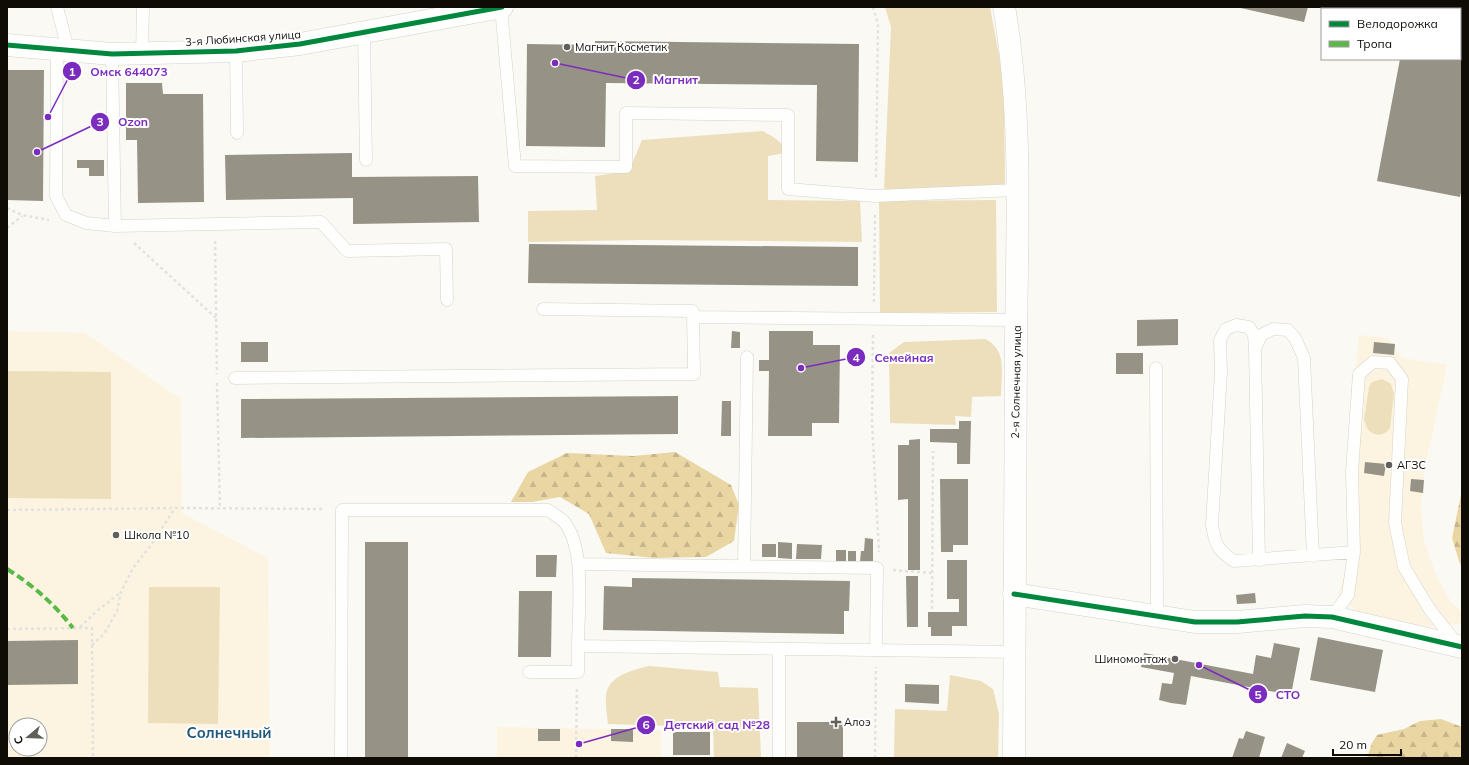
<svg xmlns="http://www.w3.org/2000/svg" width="1469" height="765" font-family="Mulish,sans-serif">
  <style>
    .built { fill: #fcf4e1; fill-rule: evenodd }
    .grass { fill: #eddfbb }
    .forest { fill: url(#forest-firs) }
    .building { fill: #969286 }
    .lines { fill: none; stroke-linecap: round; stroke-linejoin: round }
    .service-casing { stroke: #d4d2cb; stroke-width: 13 }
    .minor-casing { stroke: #d4d2cb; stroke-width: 23 }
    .secondary-casing { stroke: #d4d2cb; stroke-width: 23 }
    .path { stroke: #e3e2e0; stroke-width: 2.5; stroke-dasharray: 3 3; stroke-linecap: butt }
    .service { stroke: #fefefd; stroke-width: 12 }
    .minor { stroke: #fefefd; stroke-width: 22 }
    .secondary { stroke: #fefefd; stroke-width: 22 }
    .quiet { stroke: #58b947; stroke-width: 4; stroke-dasharray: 8 4; stroke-linecap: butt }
    .cycleway-casing { stroke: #fff; stroke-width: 8 }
    .cycleway { stroke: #00873e; stroke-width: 5 }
    .poi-dot { fill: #615f59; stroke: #fff; stroke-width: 1.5 }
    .labels { text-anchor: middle; stroke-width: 4; stroke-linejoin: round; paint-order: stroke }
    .street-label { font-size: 11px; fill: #0f0c06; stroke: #fff }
    .poi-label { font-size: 11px; fill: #0f0c06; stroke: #fff; text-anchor: start }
    .district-label { font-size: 15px; font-weight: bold; fill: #20597a; stroke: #fff }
    .leader { fill: none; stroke: #7b2cbf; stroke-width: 1.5 }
    .callout-dot { fill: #7b2cbf; stroke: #fff; stroke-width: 1.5 }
    .mark-label { font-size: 12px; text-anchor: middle; font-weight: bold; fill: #fff }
    .callout-label { font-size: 12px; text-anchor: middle; font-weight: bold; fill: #7b2cbf; stroke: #fff; stroke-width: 4; stroke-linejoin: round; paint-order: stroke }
  </style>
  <defs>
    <pattern id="forest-firs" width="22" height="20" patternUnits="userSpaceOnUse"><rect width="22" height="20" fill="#e9d6a3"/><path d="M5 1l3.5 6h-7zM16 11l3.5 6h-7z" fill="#c7b68b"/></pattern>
  </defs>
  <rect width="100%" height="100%" fill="#faf9f4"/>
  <path class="built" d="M7 331 85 333 181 399 182 513 268 558 270 758H7ZM16 725H40V749H16Z
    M1359 335 1388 338 1402 358 1447 365 1424 472 1421 507 1424 541 1436 575 1451 602 1462 612V624L1423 627 1362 616 1338 595 1348 563 1349 444Z
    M497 727 661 730V758H497Z"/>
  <path class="grass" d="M885 7H990L1004 82 1005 186 884 190 891 27Z
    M763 131C773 137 783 141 785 153L768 156V200L860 201 862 242 643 240 528 242V211L597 210 595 176 629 171 642 140Z
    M996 200 997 312 880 313 879 201Z
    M985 339C1008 350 1001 374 1001 396L972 397 971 417 955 416 956 425 890 423 889 353 904 342Z
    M7 371 111 372V499L7 498Z
    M1382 379 1391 384 1394 394 1390 428C1384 436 1376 437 1368 430L1364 420 1369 387 1372 382Z
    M149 587H220L218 724 148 723Z
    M649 666 718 672 720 687 758 688 761 758H714L713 727 608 724C607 714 605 704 606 695 609 675 633 670 649 666Z
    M950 675 981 681 993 689 999 714 998 758H894L895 709 947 711Z"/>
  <path class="forest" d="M675 452 731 485 739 505 734 541 706 557 654 558 606 553 589 514 560 497 532 502H511L528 472 567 453 633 456Z
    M1462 490V565L1460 564 1452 538Z
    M1441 719 1462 727V758H1367L1372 743 1377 735 1404 729 1420 721Z"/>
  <path class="building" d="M1236 7H1308L1304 22Z
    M595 41 859 44 858 162 816 161 817 85 606 83 605 147 526 146 527 44 595 45Z
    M1460 49 1462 50V188L1460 197 1377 181 1400 59H1460Z
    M7 70H44L43 201 7 200Z
    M126 83H162L163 94H203L204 202 138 203 137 140H126Z
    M352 153V177L478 176 479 222 353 224V198L226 200 225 155Z
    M77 160H104V176H89V168H77Z
    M529 244 858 247V286L528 283Z
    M1178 319V345L1137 346V320Z
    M732 331 740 332V348H731Z
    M769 331H813V345H840L839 423H812V436H768L769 371H759V360H769Z
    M241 342H268V362H241Z
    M1374 342 1395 344 1394 355 1373 353Z
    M1116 353H1143V374H1116Z
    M678 396V434L241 438V399Z
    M722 401H731V436H721Z
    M959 421H971L970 464H957V443L930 442V429H959Z
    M920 439V570H908V499L898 500V445H909V440Z
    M1365 462 1386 464 1384 476 1364 473Z
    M940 479H968V545H953V552H941Z
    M1411 479 1424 480 1423 493 1410 491Z
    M865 538 873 539V551H864Z
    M365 542H408V758H365Z
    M778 542 792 543V559L778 558Z
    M762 544H776V557H762Z
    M797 544 822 545 821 559H796Z
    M836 550H846V561H836Z
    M848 551H856V561H848Z
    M861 551H873V561H860Z
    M536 555H557L556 577H536Z
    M947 560H967V626H952V636H931V627H928V612H959V599H947Z
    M906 576H918V627H907Z
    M632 578 850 581 849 611H844V634L603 630 604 586 632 587Z
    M519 591H552L551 657H518Z
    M1255 593 1256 603 1237 604 1236 595Z
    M1318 637 1383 650 1375 692 1310 680Z
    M78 640V684L7 685V641Z
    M1274 643 1300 648 1291 695 1191 676 1186 705 1171 703 1159 700 1162 683 1172 684 1174 673 1141 667 1144 653 1253 674 1256 655 1271 658Z
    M905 684 939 685V704L905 702Z
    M797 722H843V758H797Z
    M538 729H560V741H538Z
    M611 729H633V742L611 741Z
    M1246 731 1265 737 1259 758H1232L1239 738 1243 739Z
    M673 732H710V755H673Z
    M1287 743 1305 751 1302 758H1281Z"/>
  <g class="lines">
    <defs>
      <path id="service" d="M57 7 68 50
        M501 7 515 166 626 167V113L788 115V189L875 196 1017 190
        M1436 7 1449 9
        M1460 11H1462
        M364 33 366 160
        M57 49 56 196 66 215 86 223 115 226 321 222 347 251 446 249 447 300
        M236 51 237 133
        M112 54 115 226
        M142 54 143 7
        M693 317 1016 320
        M1255 349 1254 335 1249 327 1236 325 1226 329 1220 340 1221 372 1212 525C1215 544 1217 550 1234 561L1354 552
        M1156 368 1157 615
        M235 378 694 374 693 311 543 309
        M1259 560 1255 349 1261 335 1273 329 1288 330 1295 338 1304 358 1313 556
        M579 564 877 568 876 650
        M744 566 747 357
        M1332 617 1348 595 1354 552 1352 471 1359 374 1373 362 1390 363 1402 379 1395 523 1404 567 1430 610 1457 644
        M529 672H578V646
        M341 758 342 510H548C553 514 561 518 565 523 586 551 578 612 578 646L1015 652
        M779 758V649"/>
      <path id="minor" d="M7 45 112 54 236 51 300 44 502 7
        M1014 594 1195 622H1237L1305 616 1332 617 1462 647"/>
      <path id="secondary" d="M1004 7C1023 117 1017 231 1016 343 1015 481 1015 619 1014 758"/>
    </defs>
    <use href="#service" class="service-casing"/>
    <use href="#minor" class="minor-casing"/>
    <use href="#secondary" class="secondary-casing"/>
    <path class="path" d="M873 7 878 24 876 180
      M7 208 22 215 49 220
      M7 228 22 216
      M215 241 217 374
      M134 243 216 318
      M874 302 875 213
      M873 335 872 423 879 552
      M217 383 220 508
      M7 510 182 508 324 509
      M893 570 932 573
      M932 609 933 451
      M80 627 98 610 120 593
      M7 629 92 628 93 758
      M92 645 104 634 117 611 121 592 133 568 151 545 175 508
      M576 758 577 689
      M875 758 876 667"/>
    <use href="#service" class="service"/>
    <use href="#minor" class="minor"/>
    <use href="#secondary" class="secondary"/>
    <path class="quiet" d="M7 569C34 586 53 603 73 628"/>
    <defs>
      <path id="cycleway" d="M7 45 112 54 236 51 300 44 502 7
        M1014 594 1195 622H1237L1305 616 1332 617 1462 647"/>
    </defs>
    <use href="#cycleway" class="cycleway-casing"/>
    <use href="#cycleway" class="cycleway"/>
  </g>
  <g class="poi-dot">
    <circle cx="567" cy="47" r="4"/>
    <circle cx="1389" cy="465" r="4"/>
    <circle cx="116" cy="535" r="4"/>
    <circle cx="1175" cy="659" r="4"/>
    <path d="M834 716h4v4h4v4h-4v4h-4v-4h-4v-4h4z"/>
  </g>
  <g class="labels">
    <g class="street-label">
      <text transform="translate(243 38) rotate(-4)" y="4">3-я Любинская улица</text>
      <text transform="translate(1016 382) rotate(-89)" y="4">2-я Солнечная улица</text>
    </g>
    <g class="poi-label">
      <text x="575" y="51">Магнит Косметик</text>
      <text x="1397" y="469">АГЗС</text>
      <text x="124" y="539">Школа №10</text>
      <text x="1167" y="663" text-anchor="end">Шиномонтаж</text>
      <text x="844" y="726">Алоэ</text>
    </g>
    <g class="district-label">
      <text x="229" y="738">Солнечный</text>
    </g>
  </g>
  <path class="leader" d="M48 117L72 71M555 63L636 80M37 152L100 122M801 368L856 357M1199 665L1258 694M579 744L646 725"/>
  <g class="callout-dot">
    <circle cx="48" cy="117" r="4"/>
    <circle cx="555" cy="63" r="4"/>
    <circle cx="37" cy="152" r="4"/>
    <circle cx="801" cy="368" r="4"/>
    <circle cx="1199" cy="665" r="4"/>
    <circle cx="579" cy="744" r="4"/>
    <circle cx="72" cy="71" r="10"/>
    <circle cx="636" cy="80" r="10"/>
    <circle cx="100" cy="122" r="10"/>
    <circle cx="856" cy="357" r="10"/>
    <circle cx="1258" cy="694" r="10"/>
    <circle cx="646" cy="725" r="10"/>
  </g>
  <g class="mark-label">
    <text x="72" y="76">1</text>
    <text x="636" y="84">2</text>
    <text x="100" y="126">3</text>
    <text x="856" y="362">4</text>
    <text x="1258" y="699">5</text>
    <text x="646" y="729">6</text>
  </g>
  <g class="callout-label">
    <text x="129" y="76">Омск 644073</text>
    <text x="676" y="84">Магнит</text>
    <text x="133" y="126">Ozon</text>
    <text x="904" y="362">Семейная</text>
    <text x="1288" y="699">СТО</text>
    <text x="717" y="729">Детский сад №28</text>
  </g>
  <rect width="1469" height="765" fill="none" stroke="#0f0c06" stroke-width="16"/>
  <rect x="1321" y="8" width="140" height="52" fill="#ffffff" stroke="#9f9e9b"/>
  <rect x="1329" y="21" width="20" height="6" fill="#00873e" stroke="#9f9e9b"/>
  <text x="1357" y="28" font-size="12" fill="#0f0c06">Велодорожка</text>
  <rect x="1329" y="41" width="20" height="6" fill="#58b947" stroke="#9f9e9b"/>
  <text x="1357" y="48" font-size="12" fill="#0f0c06">Тропа</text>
  <g transform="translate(28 737) rotate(251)"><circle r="19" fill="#ffffff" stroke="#9f9e9b"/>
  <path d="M0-3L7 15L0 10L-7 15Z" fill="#615f59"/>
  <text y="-6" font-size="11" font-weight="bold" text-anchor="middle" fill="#0f0c06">С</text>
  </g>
  <path d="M1333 749v6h68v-6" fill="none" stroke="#0f0c06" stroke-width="2"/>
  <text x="1339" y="749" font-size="12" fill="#0f0c06" stroke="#ffffff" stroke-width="3" paint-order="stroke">20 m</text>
</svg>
